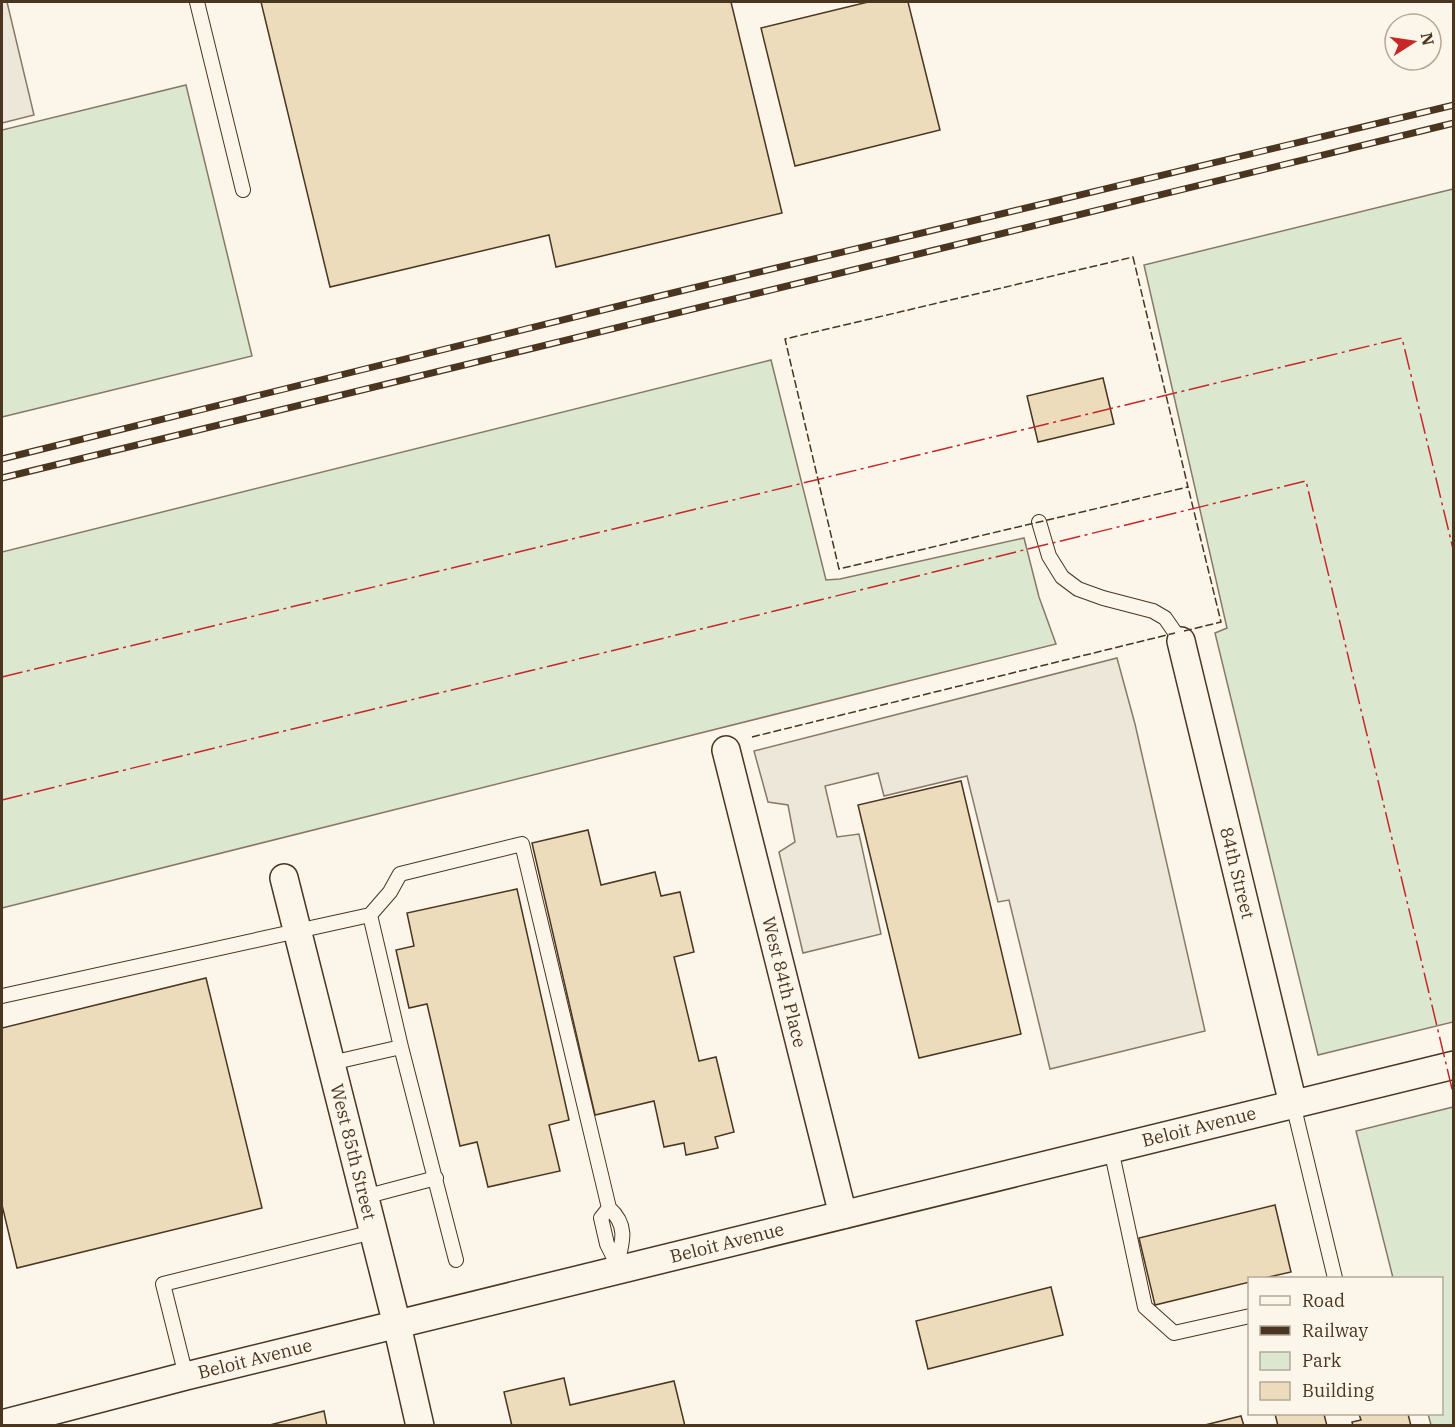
<svg xmlns="http://www.w3.org/2000/svg" width="1455" height="1427" font-family="'IBM Plex Serif',serif">
  <style>
    .green { fill: #dce7d0; stroke: #887966; stroke-width: 1.5 }
    .parking { fill: #ede7d9; stroke: #887966; stroke-width: 1.5 }
    .building { fill: #ecdcbc; stroke: #4a3520; stroke-width: 1.5 }
    .lines { fill: none; stroke-linecap: round; stroke-linejoin: round }
    .lane-casing { stroke: #4a3520; stroke-width: 16 }
    .street-casing { stroke: #4a3520; stroke-width: 30 }
    .lane { stroke: #fbf6e9; stroke-width: 14 }
    .street { stroke: #fbf6e9; stroke-width: 27 }
    .rail-casing { stroke: #4a3520; stroke-width: 7 }
    .rail { stroke: #fbf6e9; stroke-width: 4.5; stroke-dasharray: 14; stroke-linecap: butt }
    .fence { stroke: #4a3520; stroke-width: 1.5; stroke-dasharray: 8 3; stroke-linecap: butt }
    .power { stroke: #c62828; stroke-width: 1.5; stroke-dasharray: 21 4.5 3 4.5; stroke-linecap: butt }
    .labels { text-anchor: middle; stroke-width: 4.5; stroke-linejoin: round; paint-order: stroke }
    .street-label { font-size: 18px; fill: #4a3520; stroke: #fbf6e9 }
  </style>
  <rect width="100%" height="100%" fill="#fbf6e9"/>
  <path class="green" d="M186 85 252 356 2 417V130Z
    M1453 189V1022L1318 1055 1215 633 1227 628 1144 265Z
    M771 360 826 580 840 579 1024 538 1039 597 1056 644 2 908V552Z
    M1453 1107V1425H1431L1428 1414H1442V1278H1393L1356 1131Z"/>
  <path class="parking" d="M2 2H7L34 115 2 123Z
    M1117 658 1135 724 1205 1031 1050 1069 1009 900 998 902 967 776 884 796 878 773 825 786 837 837 859 834 881 934 803 953 779 852 795 842 788 805 768 802 754 751Z"/>
  <path class="building" d="M261 2H731L782 213 556 267 549 235 330 287Z
    M868 2H908L940 130 795 166 761 28Z
    M1103 378 1114 424 1038 442 1027 396Z
    M961 781 1021 1034 919 1058 858 805Z
    M588 830 601 885 655 872 661 896 680 892 694 952 674 957 699 1061 716 1057 734 1132 715 1137 718 1148 686 1155 684 1143 664 1147 654 1101 595 1115 532 843Z
    M517 889 569 1120 549 1125 560 1171 488 1187 477 1142 460 1146 427 1004 409 1008 396 950 414 946 407 913Z
    M206 978 262 1208 17 1268 2 1205V1028Z
    M1275 1205 1291 1272 1265 1278H1250V1282L1155 1305 1139 1238Z
    M1051 1287 1063 1335 928 1369 916 1321Z
    M564 1378 570 1405 674 1381 685 1426H512L504 1392Z
    M324 1411 327 1426H266Z
    M1275 1414H1324L1327 1426H1278Z
    M1359 1414H1408L1411 1426H1353L1352 1422 1361 1420Z
    M1241 1416 1244 1426H1201Z"/>
  <g class="lines">
    <defs>
      <path id="lane" d="M197 2 243 190
        M1039 522 1049 556 1062 577 1078 589 1103 598 1153 611 1165 618 1181 641
        M370 915 401 1047 456 1260
        M2 996 370 915 390 892 400 874 522 844 609 1208C628 1225 623 1241 617 1264
        M331 1063 401 1047
        M1293 1104 1335 1278
        M1111 1149 1145 1307 1174 1333 1250 1316
        M364 1197 436 1178
        M609 1208 601 1218 607 1244 618 1266
        M186 1376 163 1284 373 1232"/>
      <path id="street" d="M1181 641 1293 1104
        M726 750 843 1215
        M284 878 397 1325 420 1426
        M2 1424 186 1376 1454 1065"/>
    </defs>
    <use href="#lane" class="lane-casing"/>
    <use href="#street" class="street-casing"/>
    <use href="#lane" class="lane"/>
    <use href="#street" class="street"/>
    <defs>
      <path id="rail" d="M2 459 639 301 1454 105
        M2 478 1454 123"/>
    </defs>
    <use href="#rail" class="rail-casing"/>
    <use href="#rail" class="rail"/>
    <path class="fence" d="M1133 257 1188 487 839 569 785 339Z
      M1184 631 1221 622 1188 487
      M752 737 1175 633"/>
    <path class="power" d="M2 677 1402 338 1454 553
      M2 800 1306 481 1454 1097"/>
  </g>
  <g class="labels">
    <g class="street-label">
      <text transform="translate(1237 873) rotate(76)" y="6">84th Street</text>
      <text transform="translate(784 982) rotate(76)" y="6">West 84th Place</text>
      <text transform="translate(1199 1127) rotate(-14)" y="6">Beloit Avenue</text>
      <text transform="translate(353 1152) rotate(76)" y="6">West 85th Street</text>
      <text transform="translate(727 1243) rotate(-14)" y="6">Beloit Avenue</text>
      <text transform="translate(255 1359) rotate(-14)" y="6">Beloit Avenue</text>
    </g>
  </g>
  <rect width="1455" height="1427" fill="none" stroke="#4a3520" stroke-width="6"/>
  <rect x="1248" y="1277" width="195" height="138" fill="#fbf6e9" stroke="#b4a999" stroke-width="1.5"/>
  <rect x="1260" y="1296" width="30" height="9" fill="#fbf6e9" stroke="#b4a999" stroke-width="1.5"/>
  <text x="1302" y="1307" font-size="18" fill="#4a3520">Road</text>
  <rect x="1260" y="1326" width="30" height="9" fill="#4a3520" stroke="#b4a999" stroke-width="1.5"/>
  <text x="1302" y="1337" font-size="18" fill="#4a3520">Railway</text>
  <rect x="1260" y="1352" width="30" height="18" fill="#dce7d0" stroke="#b4a999" stroke-width="1.5"/>
  <text x="1302" y="1367" font-size="18" fill="#4a3520">Park</text>
  <rect x="1260" y="1382" width="30" height="18" fill="#ecdcbc" stroke="#b4a999" stroke-width="1.5"/>
  <text x="1302" y="1397" font-size="18" fill="#4a3520">Building</text>
  <g transform="translate(1413 42) rotate(78)"><circle r="28" fill="#fbf6e9" stroke="#b4a999" stroke-width="1.5"/>
  <path d="M0-4.5L10 22L0 15L-10 22Z" fill="#c62828"/>
  <text y="-9" font-size="16" font-weight="bold" text-anchor="middle" fill="#4a3520">N</text>
  </g>
</svg>
